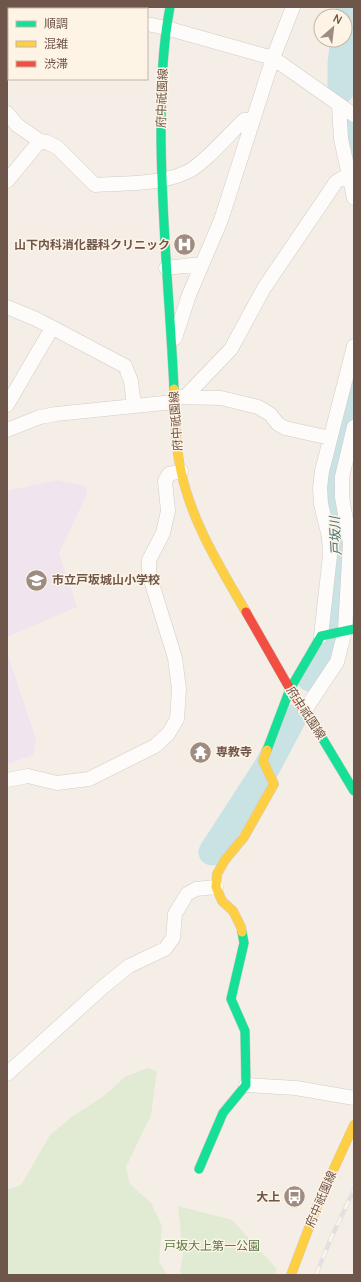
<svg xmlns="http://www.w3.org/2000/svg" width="361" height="1282" font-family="Manrope,'Noto Sans JP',sans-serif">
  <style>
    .education { fill: #f0e5ef }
    .green { fill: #e1ead2 }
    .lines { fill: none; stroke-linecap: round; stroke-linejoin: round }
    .river { stroke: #c9e2e4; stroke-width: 27 }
    .street-casing { stroke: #d3cbc5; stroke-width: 15 }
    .fast-casing { stroke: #d3cbc4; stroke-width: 10 }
    .slow-casing { stroke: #d3cbc4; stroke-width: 10 }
    .jam-casing { stroke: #d3cbc4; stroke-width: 10 }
    .street { stroke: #fdfcfb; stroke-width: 14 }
    .fast { stroke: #16e098; stroke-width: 9 }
    .slow { stroke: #ffcf43; stroke-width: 9 }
    .jam { stroke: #f24e42; stroke-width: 9 }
    .rail-casing { stroke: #e3e0e3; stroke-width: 4.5 }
    .rail { stroke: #fef4e6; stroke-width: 3; stroke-dasharray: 9; stroke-linecap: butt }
    .labels { text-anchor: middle; stroke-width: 3; stroke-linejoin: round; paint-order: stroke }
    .street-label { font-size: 12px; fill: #6f564a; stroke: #fef4e6 }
    .poi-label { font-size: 12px; font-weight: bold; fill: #6f564a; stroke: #fef4e6; text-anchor: end }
    .park-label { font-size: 12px; fill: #577a46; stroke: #fef4e6 }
    .water-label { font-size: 13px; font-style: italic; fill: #43737b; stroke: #fef4e6 }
  </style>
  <rect width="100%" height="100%" fill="#f4eee7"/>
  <path class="education" d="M57 480 86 486 87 494 59 553 77 607 7 637V491Z
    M7 652 36 739 33 755 7 764Z"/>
  <path class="green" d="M147 1068 157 1071 151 1115 126 1167 130 1184 151 1203 162 1226 159 1261 167 1275H7V1190L21 1185 50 1135 73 1116 104 1096 125 1077Z
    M178 1206 232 1220 277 1269 275 1275H184L180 1272 183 1254Z"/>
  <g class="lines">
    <path class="river" d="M345 30 350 7
      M341 90V63L344 40
      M348 132 354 149
      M310 678 331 632 336 584 338 543 329 477 354 393
      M212 852 267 767 293 718"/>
    <defs>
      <path id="street" d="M94 7 99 9
        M12 9V7
        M7 24 9 20
        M147 24 166 28 273 58 354 115
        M339 105 341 139 354 198
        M7 113 17 125 40 141 47 142 58 148 95 185C125 183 159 185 187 172 204 164 229 134 244 120H253
        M7 181 40 141
        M166 268 202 264
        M7 307 36 319 125 366 131 381 134 406
        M175 338 189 295 221 220 273 58 293 7
        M180 397 221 398 258 407 270 414 278 424 285 428 330 438
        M185 397 231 349 264 288 336 182 349 174
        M7 405 52 328
        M7 430 40 417 56 414 174 402
        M321 636 330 555 329 537 321 504 320 488 322 471 354 346
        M305 710 337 662 345 631 350 543 342 497V477L354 427
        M7 780 28 776 57 783 89 779 155 746 168 734 177 719 179 689 175 658 149 574V560L163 533 168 511 165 481 169 474 181 471
        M7 1074 103 987 129 966 165 949 173 938 175 914 187 894 196 889 216 887
        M246 1085 296 1088 354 1098"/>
      <path id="fast" d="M170 7C162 48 161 90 161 131 161 217 170 303 174 389
        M312 721 354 791
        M267 750 290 689 321 636 354 629
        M199 1169 223 1113 246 1085 245 1031 231 999 244 943 242 932"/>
      <path id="slow" d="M174 389C175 416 175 444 181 471 192 523 220 567 246 612
        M242 932 241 927 233 911 222 901 216 887 217 874 225 860 244 837 274 784 263 761 267 750
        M291 1275 319 1201 354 1125"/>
      <path id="jam" d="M246 612 290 689 312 721"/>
    </defs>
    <use href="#street" class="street-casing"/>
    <use href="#fast" class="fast-casing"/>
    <use href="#slow" class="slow-casing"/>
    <use href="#jam" class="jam-casing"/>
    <use href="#street" class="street"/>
    <use href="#fast" class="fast"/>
    <use href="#slow" class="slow"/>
    <use href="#jam" class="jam"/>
    <defs>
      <path id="rail" d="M316 1275 331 1238 354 1190"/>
    </defs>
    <use href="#rail" class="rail-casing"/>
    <use href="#rail" class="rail"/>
  </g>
  <defs>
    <symbol id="hospital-disc" viewBox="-11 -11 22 22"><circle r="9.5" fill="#9e8b81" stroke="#fef4e6"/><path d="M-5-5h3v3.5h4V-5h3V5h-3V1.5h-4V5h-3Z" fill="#fff"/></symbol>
    <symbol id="school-disc" viewBox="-11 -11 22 22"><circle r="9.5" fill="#9e8b81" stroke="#fef4e6"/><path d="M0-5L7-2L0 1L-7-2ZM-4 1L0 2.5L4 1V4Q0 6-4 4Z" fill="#fff"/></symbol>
    <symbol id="temple-disc" viewBox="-11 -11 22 22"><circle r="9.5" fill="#9e8b81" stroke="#fef4e6"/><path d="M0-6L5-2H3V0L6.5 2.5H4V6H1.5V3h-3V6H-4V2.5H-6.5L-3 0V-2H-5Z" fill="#fff"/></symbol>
    <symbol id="bus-disc" viewBox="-11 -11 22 22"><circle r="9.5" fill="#9e8b81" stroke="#fef4e6"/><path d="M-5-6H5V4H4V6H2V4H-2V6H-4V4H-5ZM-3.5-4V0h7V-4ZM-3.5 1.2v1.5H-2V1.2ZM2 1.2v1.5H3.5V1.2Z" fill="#fff"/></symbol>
  </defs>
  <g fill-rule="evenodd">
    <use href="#hospital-disc" x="172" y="232" width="25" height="25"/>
    <use href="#school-disc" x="24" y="568" width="25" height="25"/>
    <use href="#temple-disc" x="188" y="740" width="25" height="25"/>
    <use href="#bus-disc" x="282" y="1184" width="25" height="25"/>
  </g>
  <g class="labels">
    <g class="street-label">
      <text transform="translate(162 98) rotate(-88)" y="4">府中祇園線</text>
      <text transform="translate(176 421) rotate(-94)" y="4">府中祇園線</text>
      <text transform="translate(306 713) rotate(57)" y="4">府中祇園線</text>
      <text transform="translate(321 1199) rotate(-67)" y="4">府中祇園線</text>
    </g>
    <g class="poi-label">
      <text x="170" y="249">山下内科消化器科クリニック</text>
      <text x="52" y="584" text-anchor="start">市立戸坂城山小学校</text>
      <text x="216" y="756" text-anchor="start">専教寺</text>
      <text x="280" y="1201">大上</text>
    </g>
    <g class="park-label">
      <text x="212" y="1250">戸坂大上第一公園</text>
    </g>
    <g class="water-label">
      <text transform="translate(335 536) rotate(-93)" y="5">戸坂川</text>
    </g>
  </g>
  <rect width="361" height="1282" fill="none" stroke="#6f564a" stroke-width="16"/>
  <rect x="8" y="8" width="140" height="72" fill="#fef4e6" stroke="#c5b5a8"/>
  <rect x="16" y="21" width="20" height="6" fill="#16e098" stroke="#c5b5a8"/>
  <text x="44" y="28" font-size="12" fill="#6f564a">順調</text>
  <rect x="16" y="41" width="20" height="6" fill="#ffcf43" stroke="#c5b5a8"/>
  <text x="44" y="48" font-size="12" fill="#6f564a">混雑</text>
  <rect x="16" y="61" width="20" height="6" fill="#f24e42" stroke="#c5b5a8"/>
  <text x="44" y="68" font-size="12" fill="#6f564a">渋滞</text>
  <g transform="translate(333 28) rotate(28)"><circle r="19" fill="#fef4e6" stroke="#c5b5a8"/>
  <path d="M0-3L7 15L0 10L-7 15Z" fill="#9e8b81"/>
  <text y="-6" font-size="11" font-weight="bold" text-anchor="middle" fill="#6f564a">N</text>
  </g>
</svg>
